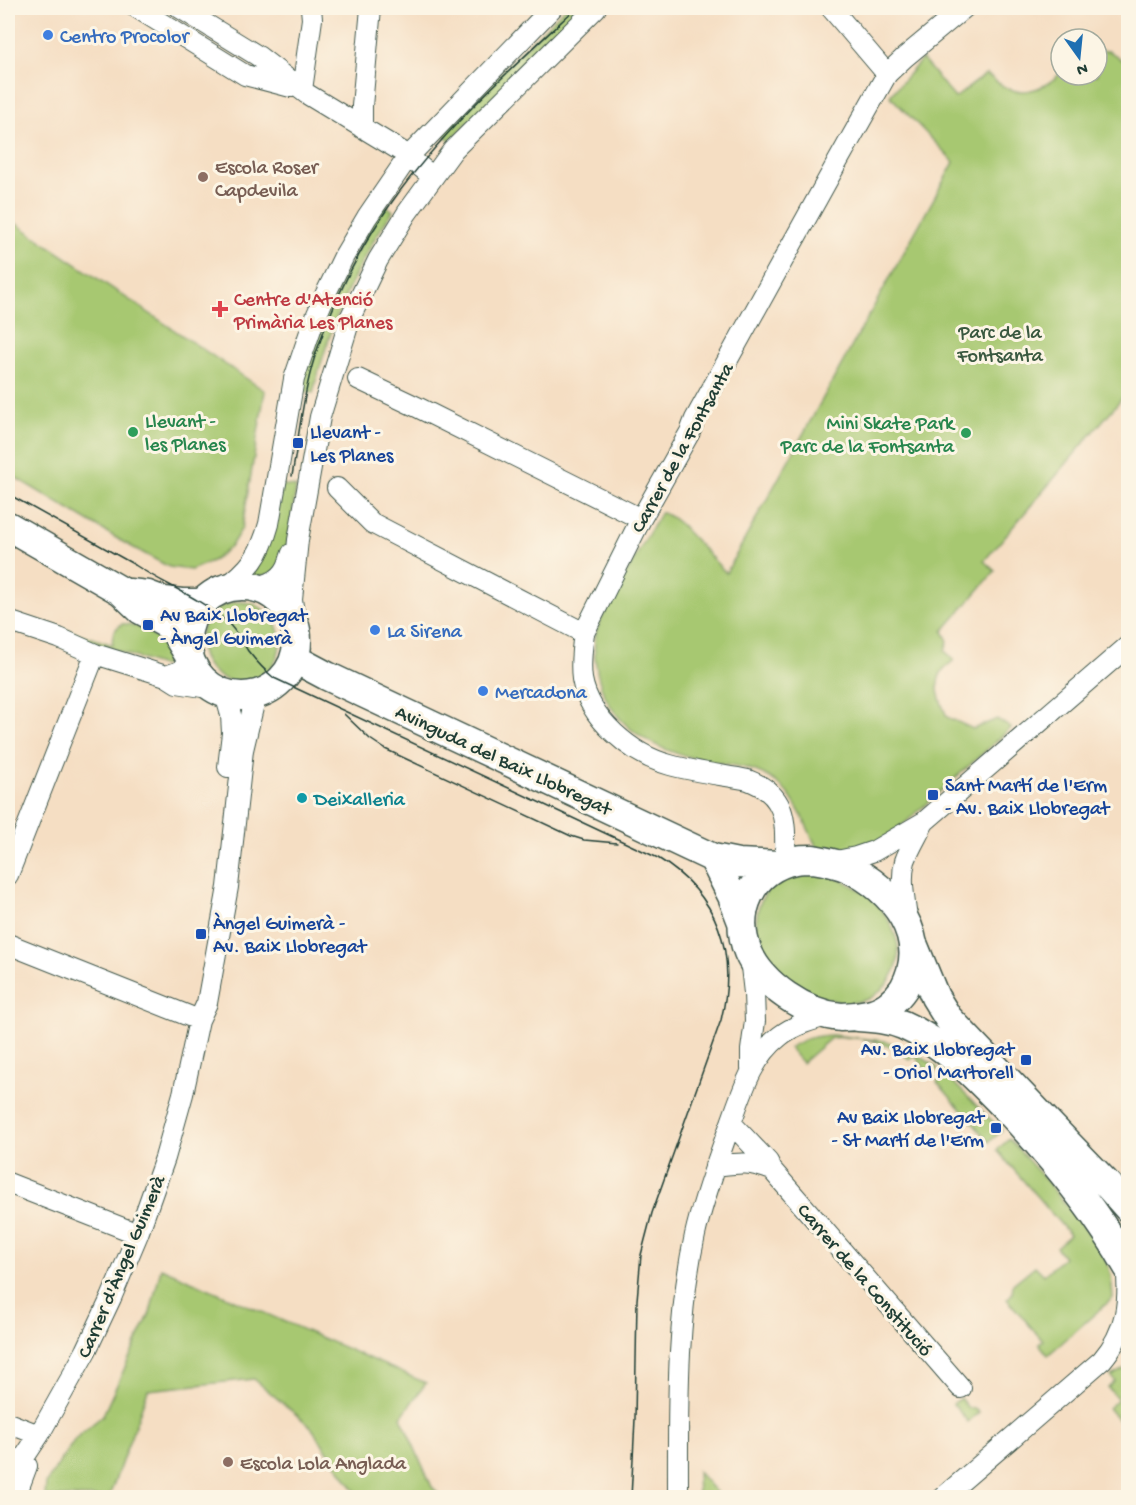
<svg xmlns="http://www.w3.org/2000/svg" width="1136" height="1505" font-family="'Gochi Hand',sans-serif">
  <style>
    .green { fill: #a7c871; stroke: #638252; stroke-width: 1.5 }
    .lines { fill: none; stroke-linecap: round; stroke-linejoin: round }
    .street-casing { stroke: #3f5549; stroke-width: 22 }
    .secondary-casing { stroke: #3f5549; stroke-width: 31 }
    .street { stroke: #fff; stroke-width: 20 }
    .secondary { stroke: #fff; stroke-width: 28 }
    .tram { stroke: #1f3d34; stroke-width: 1.5 }
    .shop-dot { fill: #3f7fe0; stroke: #fcf5e5; stroke-width: 2 }
    .education-dot { fill: #8d6e63; stroke: #fcf5e5; stroke-width: 2 }
    .health-dot { fill: #e0444e; stroke: #fcf5e5; stroke-width: 2 }
    .leisure-dot { fill: #2e9e5b; stroke: #fcf5e5; stroke-width: 2 }
    .transit-dot { fill: #1a4fb4; stroke: #fcf5e5; stroke-width: 2 }
    .culture-dot { fill: #0f9aa8; stroke: #fcf5e5; stroke-width: 2 }
    .labels { text-anchor: middle; stroke-width: 6; stroke-linejoin: round; paint-order: stroke }
    .shop-label { font-size: 20px; fill: #366cbe; stroke: #fcf5e5; text-anchor: start }
    .education-label { font-size: 20px; fill: #785e54; stroke: #fcf5e5; text-anchor: start }
    .health-label { font-size: 20px; fill: #be3a42; stroke: #fcf5e5; text-anchor: start }
    .park-label { font-size: 20px; fill: #3a5940; stroke: #fcf5e5 }
    .leisure-label { font-size: 20px; fill: #27864d; stroke: #fcf5e5; text-anchor: start }
    .transit-label { font-size: 20px; fill: #164399; stroke: #fcf5e5; text-anchor: start }
    .street-label { font-size: 20px; fill: #1f3d34; stroke: #fcf5e5 }
    .culture-label { font-size: 20px; fill: #0d838f; stroke: #fcf5e5; text-anchor: start }
  </style>
  <rect width="100%" height="100%" fill="#fcf5e5"/>
  <filter id="ink" filterUnits="userSpaceOnUse"><feTurbulence type="fractalNoise" baseFrequency=".0167" numOctaves="2"/><feDisplacementMap in="SourceGraphic" scale="12" xChannelSelector="R" yChannelSelector="G"/><feConvolveMatrix kernelMatrix="1 2 1 2 8 2 1 2 1" color-interpolation-filters="sRGB"/></filter>
  <filter id="wash" filterUnits="userSpaceOnUse"><feTurbulence type="fractalNoise" baseFrequency=".008" numOctaves="4" result="noise"/><feDisplacementMap in="SourceGraphic" scale="24" xChannelSelector="R" yChannelSelector="G"/><feGaussianBlur stdDeviation="1.35" result="paint"/><feColorMatrix in="noise" values="0 0 0 0 0 0 0 0 0 0 0 0 0 0 0 0 0 1.4 0 .05"/><feComposite in="paint" operator="in"/></filter>
  <g filter="url(#wash)">
    <rect width="100%" height="100%" fill="#f5dec3"/>
    <path class="green" d="M565 8H583L511 79 450 141 441 132Z
      M1097 50 1109 51 1128 64V391L984 561 995 571 943 631 948 641 945 651 954 660C951 663 946 666 943 670 932 685 941 702 947 717L973 729 997 719 1011 728 905 823 877 843 852 851 817 848C807 827 795 796 776 782 750 762 716 765 685 756 639 743 602 715 596 664 594 654 594 643 596 633 600 618 609 605 616 592 631 565 646 538 661 512L671 517 680 524 726 573 954 162 890 96 922 59 955 98 986 74C993 78 1001 86 1009 89 1028 96 1047 86 1061 73V75H1097Z
      M383 203 393 211C354 266 329 328 313 393L297 390 326 307Z
      M15 223 265 391 242 528 231 546 214 560 191 570 169 567 123 542 8 473V235Z
      M281 485 296 487C294 502 288 557 280 567 273 575 263 576 254 577H252Z
      M200 642a40 40 0 1 1 80 0a40 40 0 1 1-80 0Z
      M122 624C139 622 175 644 166 664L161 666 66 633 67 630 113 645C111 637 114 629 122 624Z
      M802 872C810 873 818 873 825 875 838 877 860 889 870 897 891 917 909 950 891 978 886 986 877 995 868 999 862 1001 851 1003 845 1003 841 1003 836 1001 832 1000 811 994 788 983 773 966 750 940 749 899 781 879 787 875 795 874 802 872Z
      M832 1035 885 1041 912 1051 938 1068 932 1076 915 1056 910 1060C891 1042 856 1035 831 1038L802 1063 789 1048C804 1038 814 1036 832 1035Z
      M944 1073 1002 1131 989 1142 937 1082Z
      M1009 1139 1045 1179 1090 1235 1101 1251 1109 1268 1111 1276 1113 1298 1048 1355 1039 1344 1043 1341 1007 1299 1012 1294 1013 1284 1035 1266 1044 1275 1064 1257 1056 1247 1070 1235 997 1150Z
      M161 1268 426 1383 401 1417 432 1487 441 1497H359L311 1427 254 1379 148 1390 109 1497H45L46 1483 75 1439 103 1415 150 1313Z
      M1128 1367V1431L1108 1408 1118 1399 1108 1388 1115 1381 1111 1376Z
      M960 1398 968 1408 974 1409 979 1412 968 1422 953 1404Z
      M697 1471 720 1497H698Z"/>
  </g>
  <g filter="url(#ink)">
    <g class="lines">
      <defs>
        <path id="street" d="M137 8 245 75 291 87
          M180 8 258 56 307 94 401 151 433 177
          M831 8 887 74
          M302 90 312 19 311 8
          M362 128V106L371 8
          M358 379 417 407 641 519
          M337 488 372 523 584 633
          M249 587C263 587 280 582 287 567 289 563 290 558 292 553
          M224 589C250 568 260 557 269 524L294 379 312 326 326 293 344 256 367 217 408 157 552 8
          M8 621 59 638 95 654 166 676 177 683 215 689
          M296 629 292 599 298 540 320 417 351 316 378 260 407 213 453 150 596 8
          M166 676 183 670 191 664
          M225 694 231 715 232 733 228 767
          M832 862 856 857 874 851 924 822 1128 646
          M785 863C785 825 790 796 748 780 722 775 696 772 670 765 632 755 589 719 582 679 580 664 582 647 584 633L641 519 690 432 695 419 838 161 887 74 905 57 964 8
          M8 875 95 654
          M907 919C905 900 900 880 905 861 910 847 918 835 924 822
          M8 944 199 1020
          M750 958 754 993 755 1021 751 1050V1069
          M731 1123 768 1162 772 1170 961 1388
          M715 1166C740 1163 748 1161 772 1170
          M8 1183 138 1234
          M8 1423 39 1435
          M8 1482 39 1435 86 1351 111 1298 138 1234 165 1158 183 1094 199 1020 207 1003 228 887 243 750 256 695
          M15 1498 27 1466
          M678 1498C678 1409 676 1321 695 1235 703 1199 716 1165 728 1131 741 1097 750 1059 780 1036 794 1025 812 1020 830 1015
          M942 1498 1102 1360C1127 1331 1130 1300 1126 1263"/>
        <path id="secondary" d="M8 526 121 591 141 610 170 626 175 632 187 652
          M187 641a55 55 0 1 1 110 0a55 55 0 1 1-110 0Z
          M129 593 148 595 164 601 182 603H201
          M295 659 327 676 713 858 738 863 779 865
          M713 858 732 896 742 922
          M813 859C825 861 836 863 848 868 893 889 932 938 904 988 896 1000 883 1011 868 1014 859 1016 851 1017 841 1017 806 1014 762 985 748 952 732 912 751 869 795 860 800 859 807 859 813 859Z
          M914 946 935 997 948 1018 1069 1145 1104 1181 1128 1208
          M858 1017C874 1018 888 1019 903 1025 944 1043 975 1076 1006 1108 1052 1157 1095 1209 1128 1267"/>
      </defs>
      <use href="#street" class="street-casing"/>
      <use href="#secondary" class="secondary-casing"/>
      <use href="#street" class="street"/>
      <use href="#secondary" class="secondary"/>
      <path class="tram" d="M292 476C299 436 303 394 315 356 333 301 359 249 392 202 442 131 513 67 576 8
        M8 494 135 565C165 585 199 597 226 621 235 629 241 640 248 651 256 661 264 670 274 678L658 858C718 895 738 952 721 1020L652 1213 641 1255 637 1300 635 1419 631 1498
        M344 714 370 739 385 749 571 836 584 840 617 843"/>
    </g>
  </g>
  <g class="shop-dot">
    <circle cx="48" cy="35" r="6"/>
    <circle cx="375" cy="630" r="6"/>
    <circle cx="483" cy="691" r="6"/>
  </g>
  <g class="education-dot">
    <circle cx="203" cy="177" r="6"/>
    <circle cx="228" cy="1462" r="6"/>
  </g>
  <path class="health-dot" d="M217 300h6v6h6v6h-6v6h-6v-6h-6v-6h6z"/>
  <g class="leisure-dot">
    <circle cx="133" cy="432" r="6"/>
    <circle cx="966" cy="433" r="6"/>
  </g>
  <g class="transit-dot">
    <rect x="292" y="437" width="12" height="12" rx="3"/>
    <rect x="142" y="619" width="12" height="12" rx="3"/>
    <rect x="927" y="789" width="12" height="12" rx="3"/>
    <rect x="195" y="928" width="12" height="12" rx="3"/>
    <rect x="1020" y="1054" width="12" height="12" rx="3"/>
    <rect x="990" y="1122" width="12" height="12" rx="3"/>
  </g>
  <circle class="culture-dot" cx="302" cy="798" r="6"/>
  <g class="labels">
    <g class="shop-label">
      <text x="60" y="42">Centro Procolor</text>
      <text x="387" y="637">La Sirena</text>
      <text x="495" y="698">Mercadona</text>
    </g>
    <g class="education-label">
      <text x="215" y="173">Escola Roser<tspan x="215" dy="23">Capdevila</tspan></text>
      <text x="240" y="1469">Escola Lola Anglada</text>
    </g>
    <g class="health-label">
      <text x="234" y="305">Centre d'Atenció<tspan x="234" dy="23">Primària Les Planes</tspan></text>
    </g>
    <g class="park-label">
      <text x="1000" y="338">Parc de la<tspan x="1000" dy="23">Fontsanta</tspan></text>
    </g>
    <g class="leisure-label">
      <text x="145" y="427">Llevant -<tspan x="145" dy="23">les Planes</tspan></text>
      <text x="954" y="429" text-anchor="end">Mini Skate Park<tspan x="954" dy="23">Parc de la Fontsanta</tspan></text>
    </g>
    <g class="transit-label">
      <text x="310" y="438">Llevant -<tspan x="310" dy="23">Les Planes</tspan></text>
      <text x="160" y="621">Av Baix Llobregat<tspan x="160" dy="23">- Àngel Guimerà</tspan></text>
      <text x="945" y="791">Sant Martí de l'Erm<tspan x="945" dy="23">- Av. Baix Llobregat</tspan></text>
      <text x="213" y="929">Àngel Guimerà -<tspan x="213" dy="23">Av. Baix Llobregat</tspan></text>
      <text x="1014" y="1055" text-anchor="end">Av. Baix Llobregat<tspan x="1014" dy="23">- Oriol Martorell</tspan></text>
      <text x="984" y="1123" text-anchor="end">Av Baix Llobregat<tspan x="984" dy="23">- St Martí de l'Erm</tspan></text>
    </g>
    <g class="street-label">
      <text transform="translate(681 447) rotate(-61)" y="7">Carrer de la Fontsanta</text>
      <text transform="translate(504 759) rotate(25)" y="7">Avinguda del Baix Llobregat</text>
      <text transform="translate(120 1266) rotate(-67)" y="7">Carrer d'Àngel Guimerà</text>
      <text transform="translate(866 1279) rotate(49)" y="7">Carrer de la Constitució</text>
    </g>
    <g class="culture-label">
      <text x="314" y="805">Deixalleria</text>
    </g>
  </g>
  <rect width="1136" height="1505" fill="none" stroke="#fcf5e5" stroke-width="30"/>
  <g transform="translate(1079 57) rotate(165)"><circle r="28" fill="#fcf5e5" stroke="#a4ab9e" stroke-width="1.5"/>
  <path d="M0-4.5L10 22L0 15L-10 22Z" fill="#1f6fb2"/>
  <text y="-9" font-size="16" font-weight="bold" text-anchor="middle" fill="#1f3d34">N</text>
  </g>
</svg>
